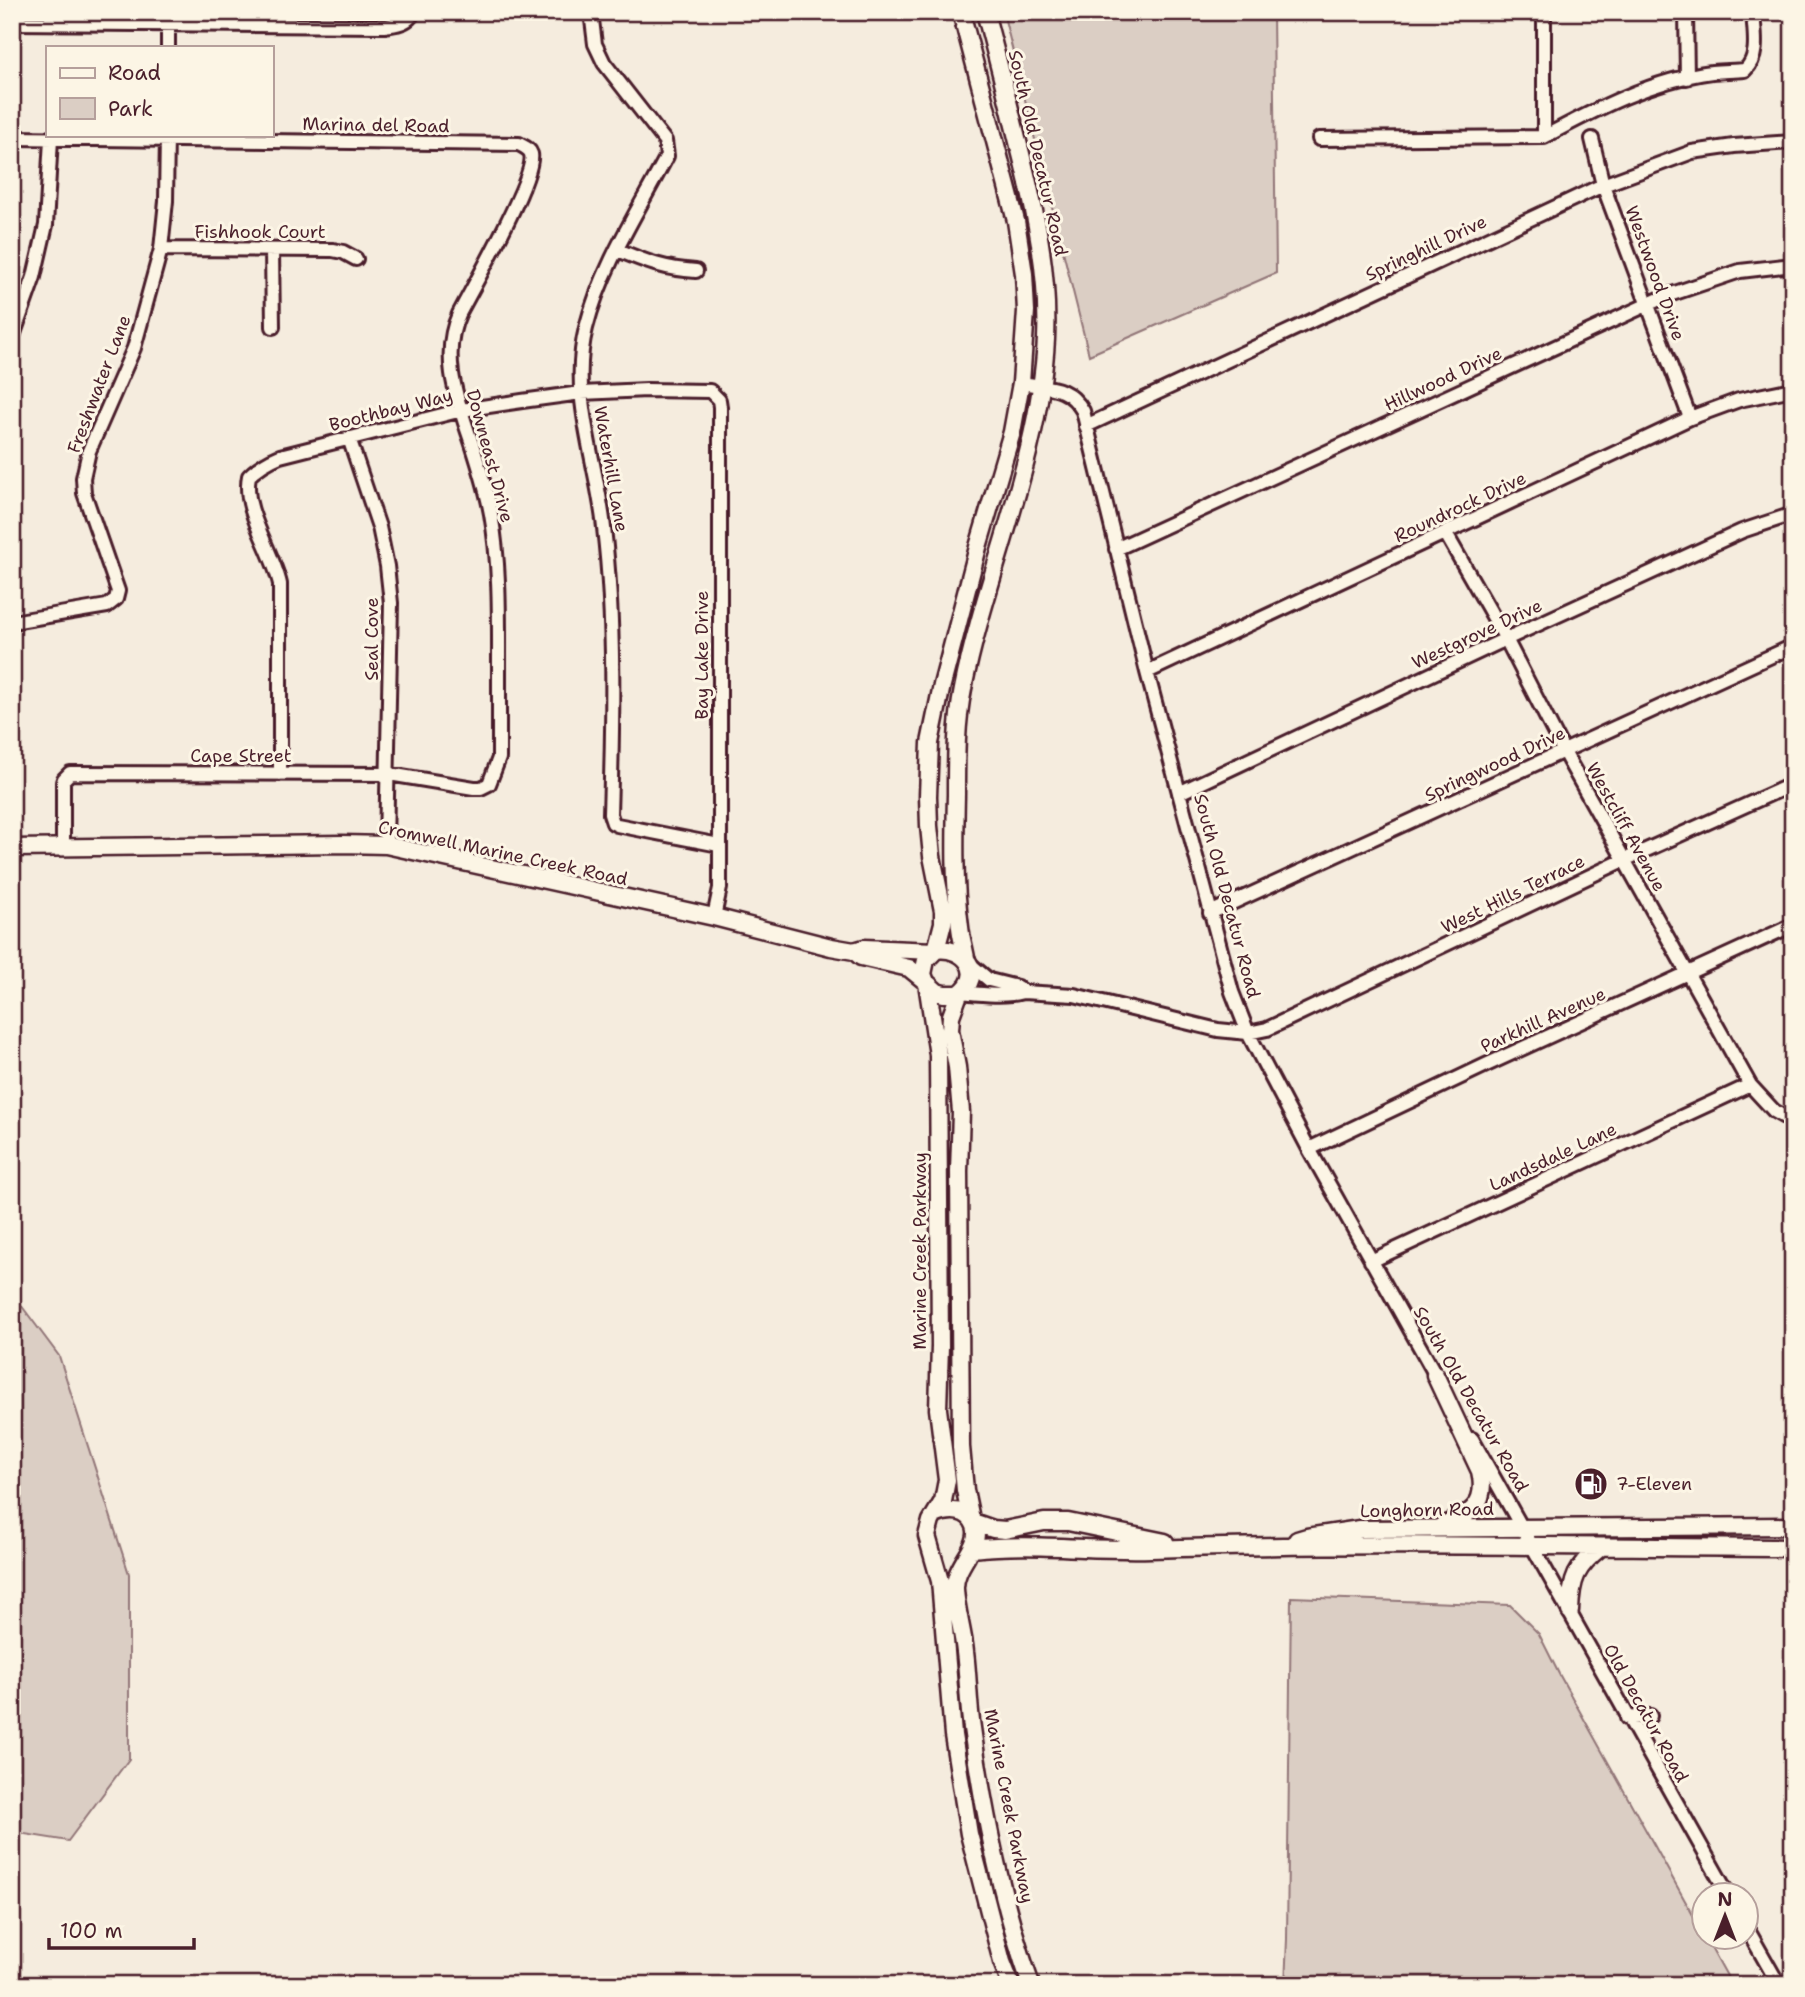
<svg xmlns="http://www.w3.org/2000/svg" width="1805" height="1997" font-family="'Shantell Sans',sans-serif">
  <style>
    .green { fill: #dbcec4; stroke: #927678; stroke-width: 2 }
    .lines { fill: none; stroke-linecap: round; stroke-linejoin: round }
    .minor-casing { stroke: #4a1f2b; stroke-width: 18 }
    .major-casing { stroke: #4a1f2b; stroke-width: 21 }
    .minor { stroke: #fcf5e5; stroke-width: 12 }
    .major { stroke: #fcf5e5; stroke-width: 16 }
    .labels { text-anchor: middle; stroke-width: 6; stroke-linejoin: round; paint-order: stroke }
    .street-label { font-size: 18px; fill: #4a1f2b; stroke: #fcf5e5 }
    .poi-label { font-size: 18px; fill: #4a1f2b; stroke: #fcf5e5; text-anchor: start }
  </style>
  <rect width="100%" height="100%" fill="#f5ecde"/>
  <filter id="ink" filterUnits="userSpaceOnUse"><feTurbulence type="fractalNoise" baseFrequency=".0143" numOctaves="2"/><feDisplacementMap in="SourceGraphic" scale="14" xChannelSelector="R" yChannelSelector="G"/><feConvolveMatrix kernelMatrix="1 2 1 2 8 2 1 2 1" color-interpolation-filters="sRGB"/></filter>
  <g filter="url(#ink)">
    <path class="green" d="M1003 12H1273L1276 273 1089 355Z
      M12 1293 59 1356 129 1574V1759L68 1841 12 1832Z
      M1291 1597 1510 1605 1539 1634 1559 1674 1703 1933V1938H1706L1732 1985H1285L1287 1939Z"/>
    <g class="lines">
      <defs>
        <path id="minor" d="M591 12 595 44 604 63 665 141 667 156C638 211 601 268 586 328 569 396 597 461 604 528 615 623 613 719 610 814L613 823 617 825 719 845
          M1686 12 1687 78
          M12 23 385 26C397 24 407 24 414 12
          M168 47V12
          M1544 137C1596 109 1652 80 1712 72 1723 71 1734 71 1745 70 1760 56 1754 32 1753 12
          M12 138 519 144C524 147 529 148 531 154 537 175 472 289 459 314 439 358 459 404 473 447 480 469 487 492 491 514 500 564 499 617 499 668 499 698 499 728 499 758L489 784 481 788H474L389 774 70 773 64 779 63 782V846
          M1319 139 1544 137V12
          M1592 139 1603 185 1690 418
          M161 249 333 250 343 252 356 259
          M272 250 273 327
          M618 250C646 262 665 269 696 271
          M12 339 34 277 46 225 51 139
          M1021 383C1049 388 1068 385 1083 411L1147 672 1232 992 1248 1033 1309 1149 1439 1381
          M1086 426 1603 185 1692 152 1734 146 1793 142
          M349 438 379 527 387 566 391 603 386 845
          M1446 534 1506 639 1564 752 1750 1085 1774 1111 1793 1122
          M1116 549 1666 296 1740 271 1793 265
          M12 622 107 606 116 599 118 591 84 493 83 478 89 451 134 348 161 249 166 201 167 135
          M1147 672 1690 418 1739 400 1793 389
          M280 774V584C272 549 242 510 249 476 259 466 268 461 280 456L462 410 522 401 581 393 647 390 710 391 719 400 720 407V888L714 917
          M1179 793 1506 639 1742 531 1793 514
          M1210 913 1793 646
          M970 964 989 980 1017 987 1023 991
          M962 992C981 994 1004 997 1023 992L1074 995 1218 1030 1248 1033 1267 1029 1624 860 1793 784
          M1309 1149 1486 1065 1793 925
          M1371 1261 1750 1085
          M1472 1439 1729 1896
          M1627 1718 1650 1716
          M1745 1925 1779 1985"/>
        <path id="major" d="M12 848 342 844 386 845 714 917 831 947 854 951 861 957 909 968 925 981
          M936 950C965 946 986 974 959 994H944L937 992 926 982 923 974 926 960 936 950 943 923V911L932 856 929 826 928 796 930 743 942 685 978 547 1012 432 1021 383 1026 311 1024 274 1016 221 961 12
          M854 951 864 948 934 951
          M966 958C964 947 961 937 960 927 954 883 955 838 956 794 956 759 956 723 963 689 986 573 1040 458 1046 339 1049 273 1035 209 1019 146 1008 101 997 57 985 12
          M927 983 938 1055 940 1346 938 1409 947 1480 943 1501 931 1521 927 1536 940 1581 953 1735 969 1834 1002 1962 1011 1985
          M959 994 951 1016 950 1030 957 1067 961 1112 959 1171 961 1447 965 1490 971 1519
          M1435 1375 1480 1471C1488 1505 1470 1515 1442 1526
          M935 1515C949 1509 969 1508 975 1526 982 1547 954 1564 955 1589 956 1610 963 1631 965 1652 968 1675 968 1698 971 1721 983 1810 1001 1900 1031 1985
          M973 1522 993 1529 1005 1530 1044 1522H1068L1165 1542
          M1297 1540 1307 1537 1360 1529 1793 1526
          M972 1549C1032 1542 1091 1551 1151 1549 1365 1542 1579 1547 1793 1548
          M1570 1611C1571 1579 1576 1567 1601 1547"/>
      </defs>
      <use href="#minor" class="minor-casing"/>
      <use href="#major" class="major-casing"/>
      <use href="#minor" class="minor"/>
      <use href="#major" class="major"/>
    </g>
  </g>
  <defs>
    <symbol id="fuel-disc" viewBox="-11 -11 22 22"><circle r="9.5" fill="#4a1f2b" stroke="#fcf5e5"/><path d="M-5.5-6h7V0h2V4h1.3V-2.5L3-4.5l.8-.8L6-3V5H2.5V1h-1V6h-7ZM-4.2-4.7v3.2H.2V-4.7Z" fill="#fff"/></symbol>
  </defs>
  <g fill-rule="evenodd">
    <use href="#fuel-disc" x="1572" y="1465" width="38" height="38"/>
  </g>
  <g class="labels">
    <g class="street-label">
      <text transform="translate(376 125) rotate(1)" y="6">Marina del Road</text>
      <text transform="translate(1038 153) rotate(77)" y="6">South Old Decatur Road</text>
      <text x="260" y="238">Fishhook Court</text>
      <text transform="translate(1426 248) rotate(-25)" y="6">Springhill Drive</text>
      <text transform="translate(1655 273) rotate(70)" y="6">Westwood Drive</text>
      <text transform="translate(1443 379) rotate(-25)" y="6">Hillwood Drive</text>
      <text transform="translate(99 384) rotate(-69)" y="6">Freshwater Lane</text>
      <text transform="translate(391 410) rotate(-14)" y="6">Boothbay Way</text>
      <text transform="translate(490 456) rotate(75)" y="6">Downeast Drive</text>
      <text transform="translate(611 469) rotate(80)" y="6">Waterhill Lane</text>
      <text transform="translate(1460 507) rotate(-25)" y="6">Roundrock Drive</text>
      <text transform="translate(1477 634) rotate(-25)" y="6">Westgrove Drive</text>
      <text transform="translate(372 639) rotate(-90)" y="6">Seal Cove</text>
      <text transform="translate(702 655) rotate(-90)" y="6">Bay Lake Drive</text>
      <text x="241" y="762">Cape Street</text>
      <text transform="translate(1495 764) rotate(-25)" y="6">Springwood Drive</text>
      <text transform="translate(1626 827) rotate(61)" y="6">Westcliff Avenue</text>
      <text transform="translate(503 853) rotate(12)" y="6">Cromwell Marine Creek Road</text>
      <text transform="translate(1513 894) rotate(-26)" y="6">West Hills Terrace</text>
      <text transform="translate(1227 896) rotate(75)" y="6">South Old Decatur Road</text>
      <text transform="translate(1543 1020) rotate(-24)" y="6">Parkhill Avenue</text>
      <text transform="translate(1553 1157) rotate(-25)" y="6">Landsdale Lane</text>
      <text transform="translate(920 1251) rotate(-90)" y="6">Marine Creek Parkway</text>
      <text transform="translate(1471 1399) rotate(60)" y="6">South Old Decatur Road</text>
      <text transform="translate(1427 1510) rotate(-1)" y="6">Longhorn Road</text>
      <text transform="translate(1646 1713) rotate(61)" y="6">Old Decatur Road</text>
      <text transform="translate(1009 1806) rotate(79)" y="6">Marine Creek Parkway</text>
    </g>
    <g class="poi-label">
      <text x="1616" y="1490">7-Eleven</text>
    </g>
  </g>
  <rect width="1805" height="1997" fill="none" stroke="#fcf5e5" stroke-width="42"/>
  <rect x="21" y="21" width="1763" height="1955" fill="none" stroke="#4a1f2b" stroke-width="2.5" filter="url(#ink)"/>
  <rect x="46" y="46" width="228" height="91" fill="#fcf5e5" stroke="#b59f9b" stroke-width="2"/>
  <rect x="60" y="68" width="35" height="10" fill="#fcf5e5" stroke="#b59f9b" stroke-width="2"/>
  <text x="108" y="80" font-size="21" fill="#4a1f2b">Road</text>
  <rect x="60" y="98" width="35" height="21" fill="#dbcec4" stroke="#b59f9b" stroke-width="2"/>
  <text x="108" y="116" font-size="21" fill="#4a1f2b">Park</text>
  <g transform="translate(1725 1916)"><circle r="33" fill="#fcf5e5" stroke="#b59f9b" stroke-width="2"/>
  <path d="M0-5L12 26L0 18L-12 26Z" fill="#4a1f2b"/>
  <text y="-10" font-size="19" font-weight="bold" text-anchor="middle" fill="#4a1f2b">N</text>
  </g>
  <path d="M49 1938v10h145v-10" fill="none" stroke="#4a1f2b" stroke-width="3.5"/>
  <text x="60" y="1938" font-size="21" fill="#4a1f2b" stroke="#fcf5e5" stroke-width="5" paint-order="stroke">100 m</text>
</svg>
